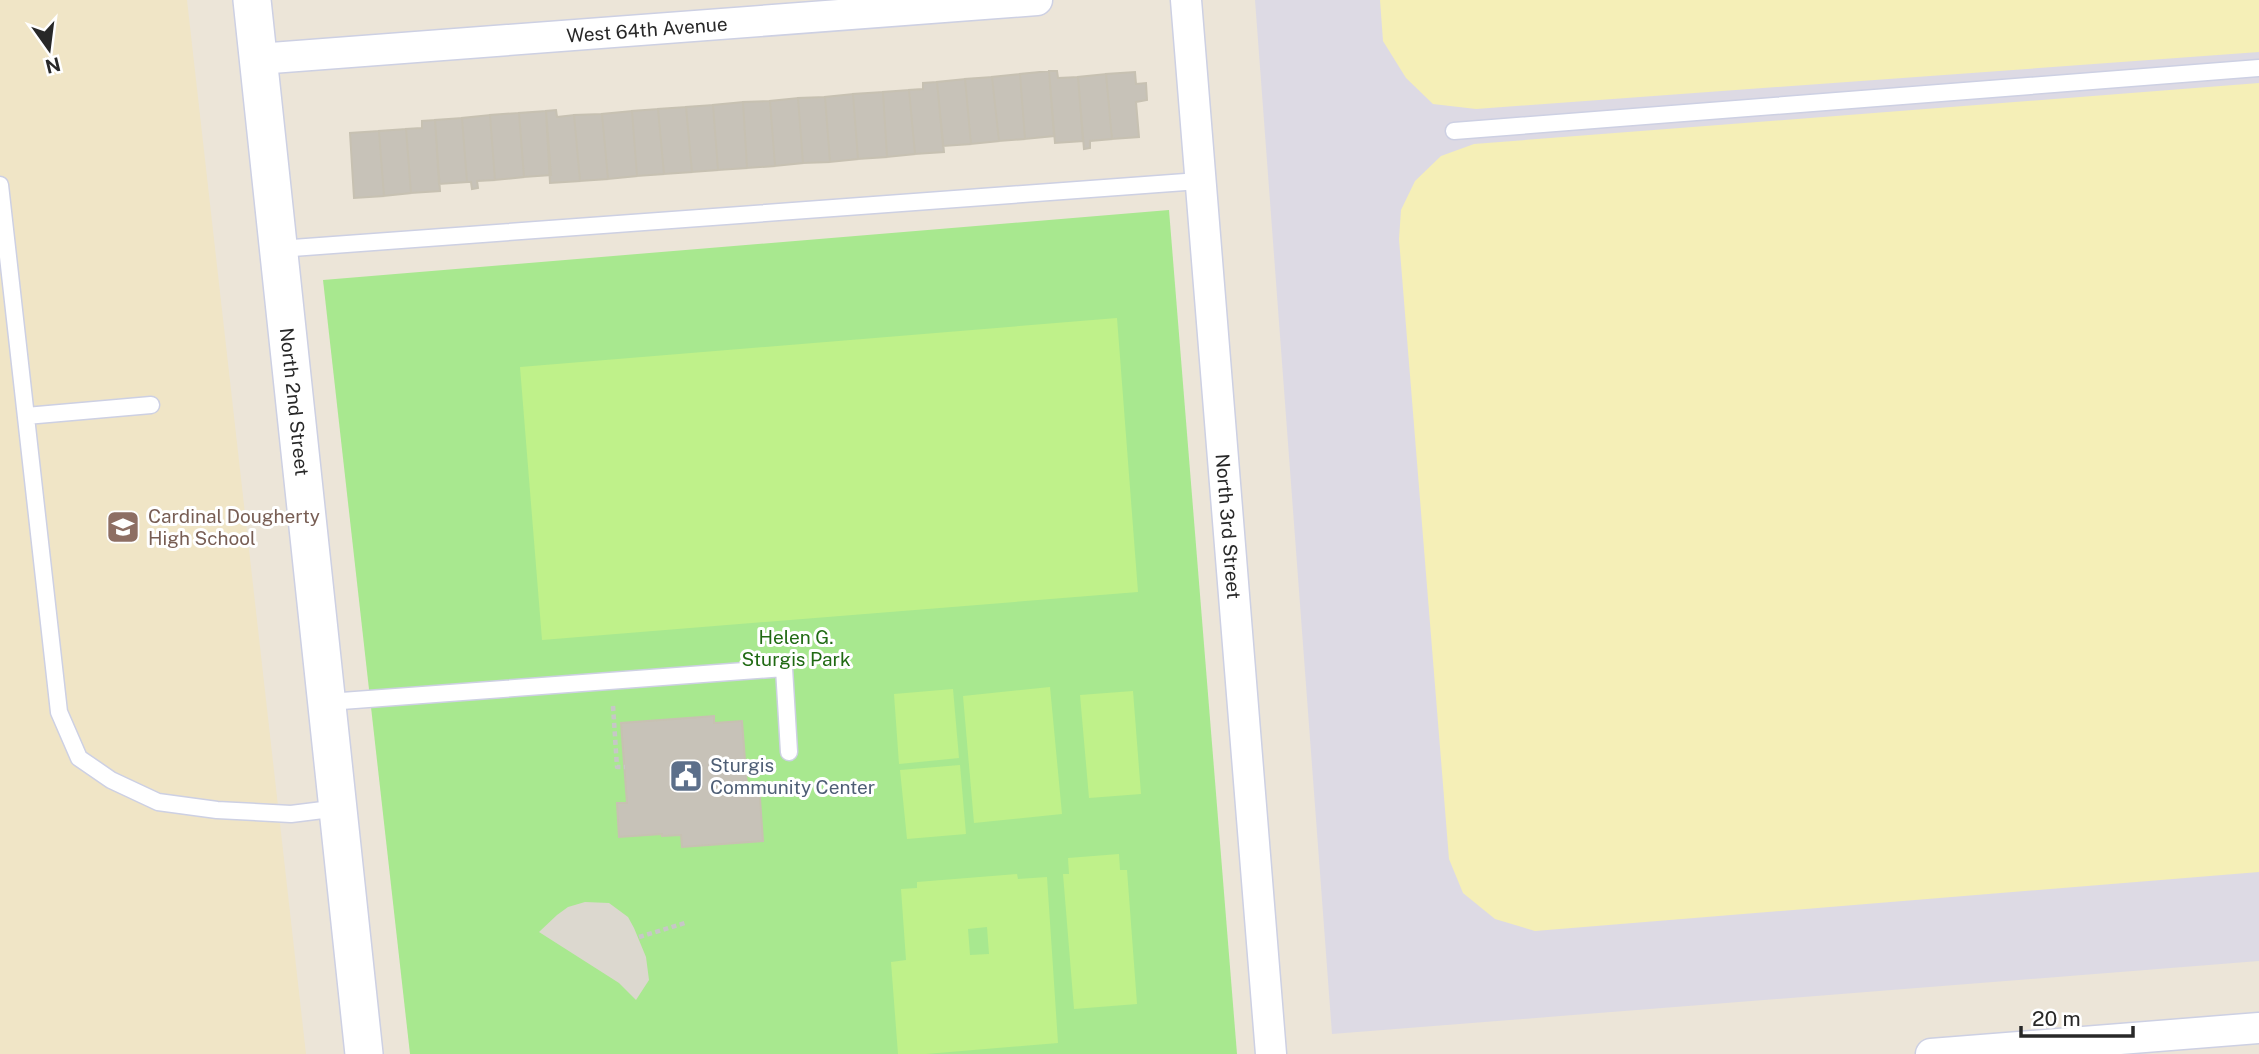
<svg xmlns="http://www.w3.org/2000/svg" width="2259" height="1054" font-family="'Public Sans',sans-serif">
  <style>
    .industrial { fill: #dddae4 }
    .education { fill: #f0e5c6 }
    .green { fill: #a8e88f }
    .sand { fill: #f5efb7 }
    .pitch { fill: #bff18a; fill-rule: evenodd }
    .plaza { fill: #dcd8cf }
    .building { fill: #c7c2b8; stroke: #c7c1b2; stroke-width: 2 }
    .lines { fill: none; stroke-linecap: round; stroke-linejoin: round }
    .service-casing { stroke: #cdd0e3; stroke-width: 19 }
    .minor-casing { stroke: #cdd0e3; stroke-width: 33 }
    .tertiary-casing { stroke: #cdd0e3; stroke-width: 40 }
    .path { stroke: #c7c7c7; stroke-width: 4.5; stroke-dasharray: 5 3.5; stroke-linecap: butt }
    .service { stroke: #fff; stroke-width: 16 }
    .minor { stroke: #fff; stroke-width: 30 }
    .tertiary { stroke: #fff; stroke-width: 37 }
    .labels { text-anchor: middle; stroke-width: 6; stroke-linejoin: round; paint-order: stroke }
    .street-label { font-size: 19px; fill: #282828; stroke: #fff }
    .education-label { font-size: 19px; fill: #785e54; stroke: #fff; text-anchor: start }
    .park-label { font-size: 19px; fill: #206a13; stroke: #fff }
    .service-label { font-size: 19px; fill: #4e5e75; stroke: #fff; text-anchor: start }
  </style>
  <rect width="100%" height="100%" fill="#ece5d8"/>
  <path class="industrial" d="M1255 0H2259V961L1332 1034Z"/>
  <path class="education" d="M0 0H187L306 1054H0Z"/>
  <path class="green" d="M1169 210 1237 1054H410L323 280Z"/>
  <path class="sand" d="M1380 0H2259V52L1476 109 1433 104 1406 78 1383 41Z
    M2259 83V872L1535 931 1495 919 1463 893 1449 859 1399 239 1401 210 1415 181 1441 156 1474 144Z"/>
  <path class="pitch" d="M1117 318 1138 592 542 640 520 367Z
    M1050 687 1062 814 974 823 963 696Z
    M953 689 959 758 899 764 894 694Z
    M1133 691 1141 794 1089 798 1080 695Z
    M960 765 966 834 907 839 900 770Z
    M1119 854 1120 870H1127L1137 1004 1074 1009 1063 874H1069L1068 858Z
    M1017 874 1018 879 1047 877 1058 1043 926 1054H898L891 962 906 960 901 889 917 888V882ZM987 927 989 954 970 955 968 929Z"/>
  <path class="plaza" d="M585 902 609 903 628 917 634 928 646 957 649 980 636 1000 619 983 539 932 557 915 568 907Z"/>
  <path class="building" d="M1049 71H1057L1058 78 1078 77 1083 141 1055 143Z
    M1049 71 1054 136 1025 139 1020 74Z
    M1135 72 1136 84 1146 83 1147 100 1136 102 1139 137 1112 139 1106 74Z
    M1020 74 1025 139 999 141 992 77Z
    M1106 74 1112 139 1090 141V148L1084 149 1078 77Z
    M992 77 999 141 971 144 965 79Z
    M965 79 971 144 943 146 937 82Z
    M937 82 944 152 915 154 909 90 923 89V83Z
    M909 90 915 154 887 157 883 92Z
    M883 92 887 157 858 159 853 94Z
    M853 94 858 159 830 162 825 97Z
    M825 97 830 162 803 163 798 98Z
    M798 98 803 163 775 166 770 101Z
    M770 101 775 166 747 168 743 102Z
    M743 102 747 168 718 170 713 105Z
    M713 105 718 170 692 172 686 107Z
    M686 107 692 172 664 174 658 109Z
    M658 109 664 174 637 176 632 111Z
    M556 110 557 117 574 115 580 181 550 183 546 111Z
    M546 111 551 175 524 177 519 113Z
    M632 111 637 176 608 179 602 114Z
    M519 113 524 177 495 180 490 115Z
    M602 114 608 179 580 181 574 115Z
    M490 115 495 180 477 181 478 188 472 189 471 182H467L462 118Z
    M462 118 467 182 439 184 435 120Z
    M435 120 440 191 411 193 406 129 422 128V121Z
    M406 129 411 193 384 196 379 131Z
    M379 131 384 196 354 198 350 133Z
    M714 716V723L742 721 747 786 759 785 763 841 682 847 681 835 662 836V834L619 837 617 803H627L621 723Z"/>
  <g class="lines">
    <defs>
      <path id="service" d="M1454 131 2259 68
        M0 185 59 712 79 758 111 780 158 802 217 810 291 814 339 808
        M279 249 1199 181
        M26 416 151 405
        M328 702 784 668 789 752"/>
      <g id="minor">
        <path id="s1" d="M1186 0 1271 1054"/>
        <path id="s2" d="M258 59 1037 0"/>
        <path d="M1931 1054 2259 1028"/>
      </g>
      <g id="tertiary">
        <path id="s3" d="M252 0 364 1054"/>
      </g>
    </defs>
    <use href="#service" class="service-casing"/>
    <use href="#minor" class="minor-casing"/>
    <use href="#tertiary" class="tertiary-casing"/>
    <path class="path" d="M613 706 617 767H625
      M639 937 685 923"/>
    <use href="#service" class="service"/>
    <use href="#minor" class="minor"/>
    <use href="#tertiary" class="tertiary"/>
  </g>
  <defs>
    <symbol id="school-square" viewBox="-11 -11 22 22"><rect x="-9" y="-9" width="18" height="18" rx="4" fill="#8d6e63" stroke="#fff"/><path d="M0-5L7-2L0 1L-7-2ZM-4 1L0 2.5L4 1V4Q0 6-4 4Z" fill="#fff"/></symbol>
    <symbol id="civic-square" viewBox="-11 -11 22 22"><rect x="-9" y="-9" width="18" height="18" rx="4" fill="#5c6f8a" stroke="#fff"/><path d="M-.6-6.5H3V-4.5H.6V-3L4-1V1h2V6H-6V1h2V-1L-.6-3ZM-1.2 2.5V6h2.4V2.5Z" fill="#fff"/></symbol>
  </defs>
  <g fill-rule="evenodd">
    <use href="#school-square" x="104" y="508" width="38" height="38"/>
    <use href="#civic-square" x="667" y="757" width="38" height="38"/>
  </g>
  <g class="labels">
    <g class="street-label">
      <text dy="7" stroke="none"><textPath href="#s2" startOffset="390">West 64th Avenue</textPath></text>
      <text dy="7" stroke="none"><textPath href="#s3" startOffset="404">North 2nd Street</textPath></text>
      <text dy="7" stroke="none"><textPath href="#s1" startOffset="528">North 3rd Street</textPath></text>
    </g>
    <g class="education-label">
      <text x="148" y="523">Cardinal Dougherty<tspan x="148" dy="22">High School</tspan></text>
    </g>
    <g class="park-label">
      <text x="796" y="644">Helen G.<tspan x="796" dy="22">Sturgis Park</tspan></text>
    </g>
    <g class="service-label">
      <text x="710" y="772">Sturgis<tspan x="710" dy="22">Community Center</tspan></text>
    </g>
  </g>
  <g transform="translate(49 49) rotate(166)" stroke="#ffffff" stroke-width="5" paint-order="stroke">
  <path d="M0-5L12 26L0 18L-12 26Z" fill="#282828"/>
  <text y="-10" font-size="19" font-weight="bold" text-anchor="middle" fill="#282828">N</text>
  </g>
  <path d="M2021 1026v10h112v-10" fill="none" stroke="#282828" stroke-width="3.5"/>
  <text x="2032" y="1026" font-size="21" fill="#282828" stroke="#ffffff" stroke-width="5" paint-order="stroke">20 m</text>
</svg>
